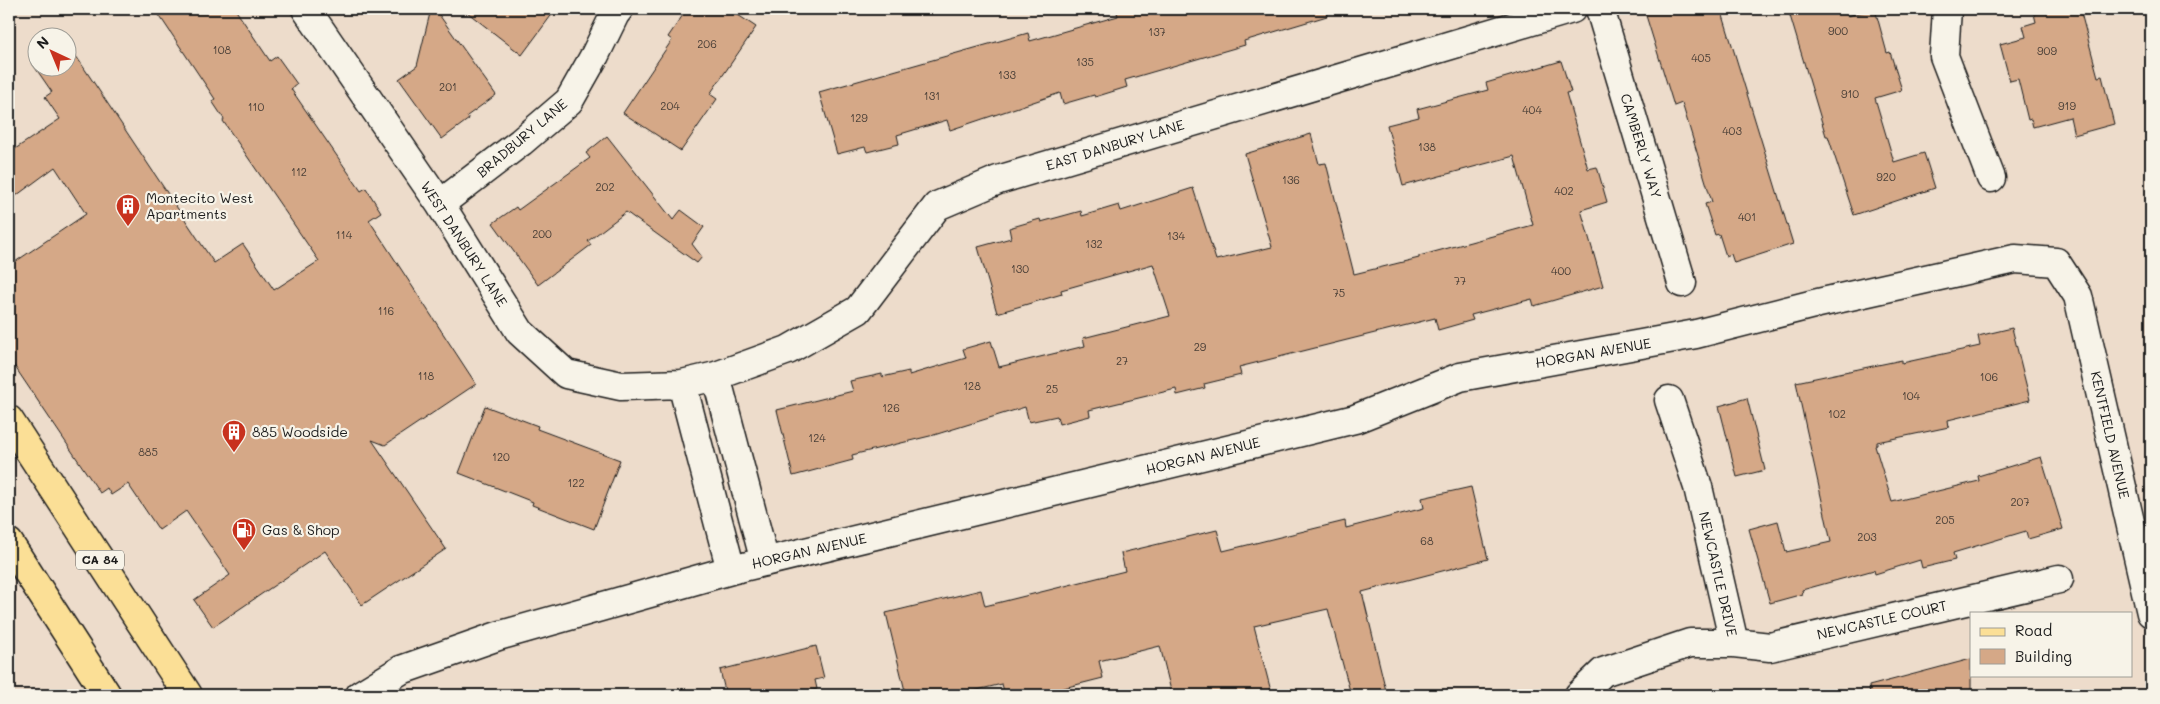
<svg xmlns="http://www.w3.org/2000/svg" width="2160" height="704" font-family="Mali,sans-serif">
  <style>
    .building { fill: #d5a887; stroke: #1c1c1c }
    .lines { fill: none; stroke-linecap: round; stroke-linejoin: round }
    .street-casing { stroke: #1c1c1c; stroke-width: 31 }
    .primary-casing { stroke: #1c1c1c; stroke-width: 31 }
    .street { stroke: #f7f3e8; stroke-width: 28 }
    .primary { stroke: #fbdf96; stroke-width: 28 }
    .labels { text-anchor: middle; stroke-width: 4.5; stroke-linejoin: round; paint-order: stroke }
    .number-label { font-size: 11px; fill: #4a3f37 }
    .shield { fill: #f7f3e8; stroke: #5e5c59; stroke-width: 1 }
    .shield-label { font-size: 12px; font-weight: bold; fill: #1c1c1c }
    .street-label { font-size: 14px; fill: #1c1c1c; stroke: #f7f3e8 }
    .poi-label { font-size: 14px; fill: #1c1c1c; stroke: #f7f3e8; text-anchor: start }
  </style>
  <rect width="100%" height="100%" fill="#eddccb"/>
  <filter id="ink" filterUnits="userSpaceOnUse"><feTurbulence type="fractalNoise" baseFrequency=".02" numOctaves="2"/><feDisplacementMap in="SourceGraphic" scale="10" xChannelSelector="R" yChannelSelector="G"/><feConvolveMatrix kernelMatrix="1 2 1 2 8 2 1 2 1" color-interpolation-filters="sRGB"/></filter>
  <g filter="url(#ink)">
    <path class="building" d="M155 9H235L270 61 277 56 297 84 291 89 361 191 366 188 381 212 369 220 476 384 385 445 372 440 446 549 362 605 325 551 213 627 194 600 230 575 186 511 159 530 128 484 111 495 107 488 100 493 9 358V266L86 214 55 167 9 201V153L60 119 45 97 52 92 32 63 38 59V68H68V44L214 263 243 244 274 290 319 261 223 121 224 119 212 101 215 99Z
      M431 9H435L496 95 467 116 469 119 442 139 399 79 417 66Z
      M463 9H556L522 55Z
      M687 9H729L756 27 710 94 717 99 681 151 623 113 672 40 668 37Z
      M1116 9H1326L1327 16 1244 41 1245 45 1125 80 1127 87 1095 97 1094 95 1063 104 1060 93 950 130 947 120 897 135 899 144 867 152 865 147 837 154 819 92 1028 33 1030 41 1118 16Z
      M1644 9H1721L1793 244 1734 263 1731 254 1726 256 1719 234 1715 235 1705 204 1712 202 1682 103 1674 106Z
      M1788 9H1845L1847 16 1875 9 1887 53 1890 52 1902 90 1875 98 1894 162 1924 153 1935 188 1854 215 1828 136H1826Z
      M2052 9H2080L2098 77 2102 76 2114 124 2074 135 2070 117 2033 127 2031 119 2028 120 2018 79 2010 81 2000 44 2026 37 2023 26 2036 22 2034 14Z
      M1561 61 1571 92 1566 93 1588 169 1597 167 1607 202 1581 210 1603 286 1534 306 1532 299 1471 315 1473 320 1438 330 1435 318 1239 367 1241 375 1204 384 1205 388 1177 395 1176 389 1089 410 1090 416 1059 424 1057 416 1029 422 1025 407 934 435 852 455 853 460 793 476 777 410 853 391 850 381 882 374V377L909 371V375L966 358 963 349 991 341 999 367 1085 346 1083 338 1170 316 1153 264 1061 290 1062 294 997 313 978 247 1011 238 1009 228 1040 219 1041 222 1081 211 1082 216 1119 205 1121 211 1193 188 1216 260 1272 247 1245 154 1311 134 1319 164 1326 163 1354 274 1419 258V256L1533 225 1514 156 1403 186 1387 125 1419 117 1417 109 1488 90 1486 83Z
      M607 136 673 220 681 210 704 227 692 244 702 257 697 263 626 212 588 241 591 245 538 285 493 223 516 207 518 210 590 158 586 153Z
      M2012 328 2030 400 1948 420 1949 427 1877 442V445L1875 446 1892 502 1979 481 1978 476 2041 457 2063 529 2028 539 2026 531 1953 553 1955 560 1922 568 1920 560 1875 574 1874 570 1802 590 1803 594 1770 603 1749 529 1778 521 1786 552 1831 542 1796 382 1902 360V363L1980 346 1978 336Z
      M1747 398 1765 470 1737 477 1719 406Z
      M485 406 538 426 537 429 620 460 594 529 532 505 533 502 459 473Z
      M1471 487 1488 559 1362 592 1387 695H1351L1328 609 1254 626 1272 695H1172L1160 646 1099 661 1103 678 1036 695H1005L1002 684 956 695H906L886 613 981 590 985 606 1125 571 1121 553 1217 530 1223 551 1345 521 1346 528 1424 508 1422 498Z
      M816 646 824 678 815 680 817 689 792 695H726L720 670Z
      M1971 659V695H1870L1869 686Z"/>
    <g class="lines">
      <defs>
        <path id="street" d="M306 9 440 204 520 332 566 374 621 386 682 384 716 376 788 350 858 310 937 206 998 180 1572 9
          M1600 9 1682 283
          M1947 9 1944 56 1991 178
          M440 204 521 142 569 101 595 55 615 14 619 9
          M716 376 765 562
          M682 384 731 570
          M1734 643 1770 647 2059 579
          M360 695 401 670 498 636 731 570 1355 419 1460 377 1696 334 1814 304 2015 259 2056 262 2078 296 2151 613
          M1579 695 1603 672 1690 643H1734L1698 487 1669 400"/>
        <path id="primary" d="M9 420 188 695
          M9 543 107 695"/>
      </defs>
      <use href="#street" class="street-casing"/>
      <use href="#primary" class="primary-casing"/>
      <use href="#street" class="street"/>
      <use href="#primary" class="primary"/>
    </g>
  </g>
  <defs>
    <symbol id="building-pin" viewBox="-11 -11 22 30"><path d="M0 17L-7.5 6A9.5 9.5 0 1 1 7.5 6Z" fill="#c8321e" stroke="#f7f3e8"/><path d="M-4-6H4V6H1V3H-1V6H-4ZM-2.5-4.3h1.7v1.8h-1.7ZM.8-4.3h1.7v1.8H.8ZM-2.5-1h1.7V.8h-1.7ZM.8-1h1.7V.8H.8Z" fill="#fff"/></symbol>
    <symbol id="fuel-pin" viewBox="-11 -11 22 30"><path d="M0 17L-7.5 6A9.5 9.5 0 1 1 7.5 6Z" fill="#c8321e" stroke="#f7f3e8"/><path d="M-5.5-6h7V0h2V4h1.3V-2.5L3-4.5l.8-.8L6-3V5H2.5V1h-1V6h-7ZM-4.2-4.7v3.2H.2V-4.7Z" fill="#fff"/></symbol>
  </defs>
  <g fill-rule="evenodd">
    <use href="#building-pin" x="114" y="192" width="28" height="38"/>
    <use href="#building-pin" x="220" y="418" width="28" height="38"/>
    <use href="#fuel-pin" x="230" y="516" width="28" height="38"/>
  </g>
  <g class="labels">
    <g class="number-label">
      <text x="1838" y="35">900</text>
      <text x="1157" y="36">137</text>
      <text x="707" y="48">206</text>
      <text x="222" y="54">108</text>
      <text x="2047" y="55">909</text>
      <text x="1701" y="62">405</text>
      <text x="1085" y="66">135</text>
      <text x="1007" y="79">133</text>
      <text x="448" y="91">201</text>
      <text x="1850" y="98">910</text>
      <text x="932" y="100">131</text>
      <text x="670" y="110">204</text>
      <text x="2067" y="110">919</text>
      <text x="256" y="111">110</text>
      <text x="1532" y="114">404</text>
      <text x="859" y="122">129</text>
      <text x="1732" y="135">403</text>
      <text x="1427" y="151">138</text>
      <text x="299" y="176">112</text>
      <text x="1886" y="181">920</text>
      <text x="1291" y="184">136</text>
      <text x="605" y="191">202</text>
      <text x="1564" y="195">402</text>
      <text x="1747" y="221">401</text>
      <text x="542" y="238">200</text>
      <text x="344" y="239">114</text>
      <text x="1176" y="240">134</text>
      <text x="1094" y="248">132</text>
      <text x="1020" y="273">130</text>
      <text x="1561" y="275">400</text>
      <text x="1460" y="285">77</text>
      <text x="1339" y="297">75</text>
      <text x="386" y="315">116</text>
      <text x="1200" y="351">29</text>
      <text x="1122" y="365">27</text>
      <text x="426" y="380">118</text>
      <text x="1989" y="381">106</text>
      <text x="972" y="390">128</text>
      <text x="1052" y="393">25</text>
      <text x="1911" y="400">104</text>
      <text x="891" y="412">126</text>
      <text x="1837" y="418">102</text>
      <text x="817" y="442">124</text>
      <text x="148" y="456">885</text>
      <text x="501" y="461">120</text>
      <text x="576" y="487">122</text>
      <text x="2020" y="506">207</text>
      <text x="1945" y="524">205</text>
      <text x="1867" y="541">203</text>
      <text x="1427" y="545">68</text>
    </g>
    <rect class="shield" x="76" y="550.5" width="48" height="19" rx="4"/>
    <g class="shield-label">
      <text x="100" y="564">CA 84</text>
    </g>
    <g class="street-label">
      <text transform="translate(522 138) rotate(-40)" y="5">BRADBURY LANE</text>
      <text transform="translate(1115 145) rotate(-17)" y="5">EAST DANBURY LANE</text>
      <text transform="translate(1641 146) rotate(73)" y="5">CAMBERLY WAY</text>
      <text transform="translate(464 244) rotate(57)" y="5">WEST DANBURY LANE</text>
      <text transform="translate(1593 353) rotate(-10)" y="5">HORGAN AVENUE</text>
      <text transform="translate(2110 435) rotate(77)" y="5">KENTFIELD AVENUE</text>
      <text transform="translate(1203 456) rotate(-14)" y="5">HORGAN AVENUE</text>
      <text transform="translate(809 551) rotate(-13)" y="5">HORGAN AVENUE</text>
      <text transform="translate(1718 574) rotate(77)" y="5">NEWCASTLE DRIVE</text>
      <text transform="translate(1882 620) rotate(-13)" y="5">NEWCASTLE COURT</text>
    </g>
    <g class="poi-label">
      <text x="146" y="203">Montecito West<tspan x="146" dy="16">Apartments</tspan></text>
      <text x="252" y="437">885 Woodside</text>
      <text x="262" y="535">Gas &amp; Shop</text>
    </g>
  </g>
  <rect width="2160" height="704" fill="none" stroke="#f7f3e8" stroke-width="30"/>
  <rect x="15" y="15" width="2130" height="674" fill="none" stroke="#1c1c1c" stroke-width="2" filter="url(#ink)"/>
  <rect x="1970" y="612" width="162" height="65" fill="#f7f3e8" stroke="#9f9d96"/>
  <rect x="1980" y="628" width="25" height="8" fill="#fbdf96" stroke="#9f9d96"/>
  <text x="2015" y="636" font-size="15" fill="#1c1c1c">Road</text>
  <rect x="1980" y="649" width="25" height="15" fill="#d5a887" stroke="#9f9d96"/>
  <text x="2015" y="662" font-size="15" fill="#1c1c1c">Building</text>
  <g transform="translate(52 52) rotate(316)"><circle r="24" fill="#f7f3e8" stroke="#9f9d96"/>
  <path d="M0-4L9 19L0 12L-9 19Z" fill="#c8321e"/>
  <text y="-8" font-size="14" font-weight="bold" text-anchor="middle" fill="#1c1c1c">N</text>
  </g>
</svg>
